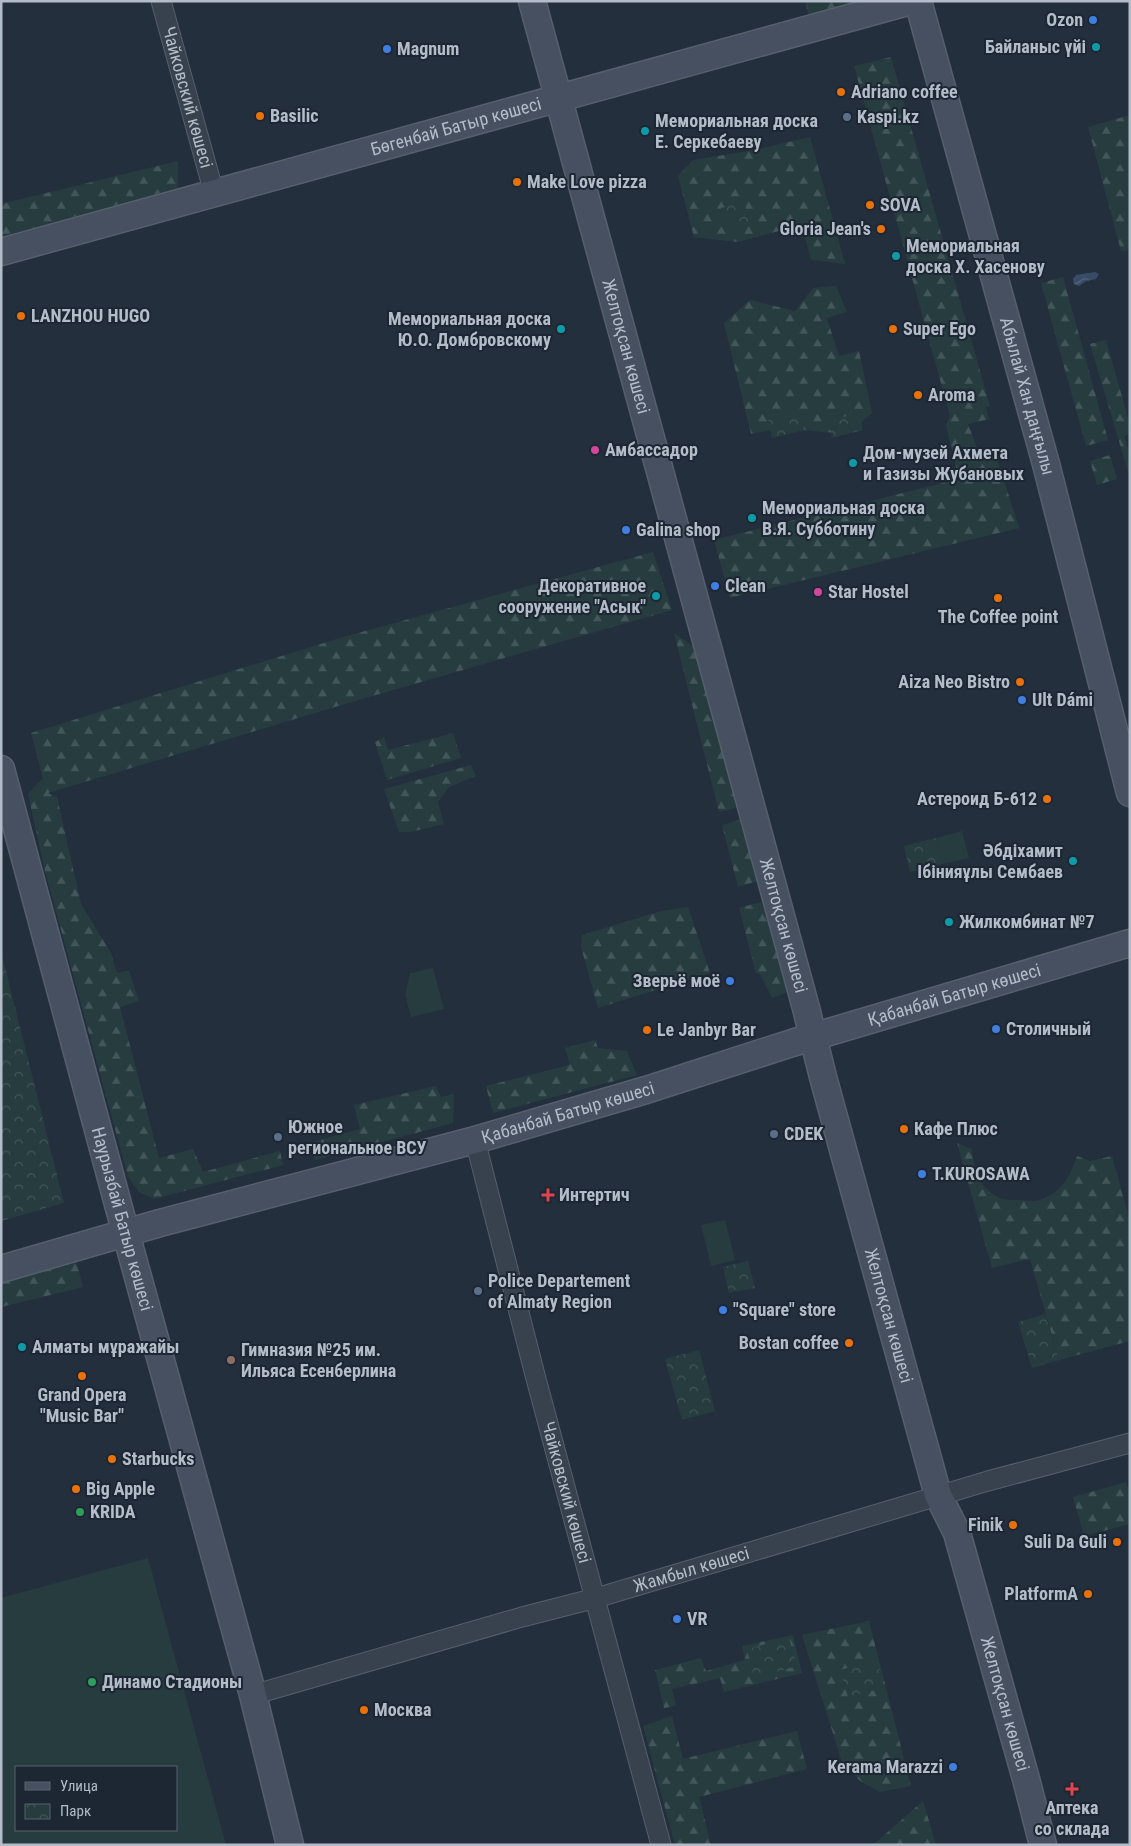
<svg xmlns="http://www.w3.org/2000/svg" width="1131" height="1846" font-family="'Roboto Condensed',sans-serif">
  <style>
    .grass { fill: #263c3f; fill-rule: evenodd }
    .forest { fill: url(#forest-firs) }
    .park { fill: url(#park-crowns) }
    .water { fill: url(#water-waves) }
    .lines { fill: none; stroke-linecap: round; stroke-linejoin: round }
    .street-casing { stroke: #565f6c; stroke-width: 21 }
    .secondary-casing { stroke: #565f6c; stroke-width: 29 }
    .street { stroke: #38414e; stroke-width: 19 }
    .secondary { stroke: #465061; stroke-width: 26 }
    .shop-dot { fill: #3f7fe0; stroke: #1d2633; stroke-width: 2 }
    .culture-dot { fill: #0f9aa8; stroke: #1d2633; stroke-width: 2 }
    .food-dot { fill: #e8710a; stroke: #1d2633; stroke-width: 2 }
    .service-dot { fill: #5c6f8a; stroke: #1d2633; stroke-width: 2 }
    .hotel-dot { fill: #d1479c; stroke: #1d2633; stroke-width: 2 }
    .health-dot { fill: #e0444e; stroke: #1d2633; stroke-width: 2 }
    .education-dot { fill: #8d6e63; stroke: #1d2633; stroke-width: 2 }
    .leisure-dot { fill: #2e9e5b; stroke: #1d2633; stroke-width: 2 }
    .labels { text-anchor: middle; stroke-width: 4; stroke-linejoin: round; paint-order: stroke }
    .poi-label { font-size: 18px; font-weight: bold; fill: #b4bcc9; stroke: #1d2633; text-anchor: start }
    .street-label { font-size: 18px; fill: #b4bcc9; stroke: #1d2633 }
  </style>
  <defs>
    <pattern id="forest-firs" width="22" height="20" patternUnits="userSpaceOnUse" patternTransform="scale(1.25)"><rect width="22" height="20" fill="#263c3f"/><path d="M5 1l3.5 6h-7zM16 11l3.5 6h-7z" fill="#435659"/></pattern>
    <pattern id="park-crowns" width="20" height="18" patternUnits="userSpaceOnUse" patternTransform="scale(1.25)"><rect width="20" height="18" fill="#263c3f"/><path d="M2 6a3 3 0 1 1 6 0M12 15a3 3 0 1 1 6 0" fill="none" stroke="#435659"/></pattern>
    <pattern id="water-waves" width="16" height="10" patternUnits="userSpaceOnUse" patternTransform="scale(1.25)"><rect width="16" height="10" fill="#394c67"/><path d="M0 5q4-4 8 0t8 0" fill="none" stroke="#53647b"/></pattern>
  </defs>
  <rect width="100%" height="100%" fill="#242f3e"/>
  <path class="grass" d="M962 831 969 858 942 864 936 838Z
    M433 968 444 1009 411 1017 405 995 410 973Z
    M725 1220 735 1260 711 1266 701 1225Z
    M148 1558 226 1845H1V1598ZM16 1767H176V1830H16Z"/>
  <path class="forest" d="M805 1H871L810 21Z
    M891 57 990 406 986 407 989 419 968 424 980 456 995 452 1019 528 730 598 714 540 959 479 946 425 950 416 854 66Z
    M1130 115V250L1121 251 1088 127Z
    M810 137 845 264 811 260 802 225 737 242 694 237 678 176 693 160 755 150Z
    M178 161V188L1 237V204Z
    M1063 277 1108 440 1086 446 1041 283Z
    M836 286 847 312 827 318 839 356 859 351 872 413 847 434 782 428 751 434 724 323 750 300 795 311 813 288Z
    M1106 340 1130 425V434L1124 436 1130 455 1129 475 1090 344Z
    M1110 455 1117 479 1097 485 1090 461Z
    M653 552 672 610 355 701 48 793 57 797 81 904 111 953 117 973 129 971 139 1001 120 1007 159 1158 193 1149 203 1172 280 1151 283 1165 154 1199 139 1192 128 1177 45 871 28 794 43 778 31 733 340 638Z
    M674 633 696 648 739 807 719 812Z
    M453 733 461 758 387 780 375 742 384 737 388 750Z
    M471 765 476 776 449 787 438 802 444 824 411 832H399L384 789Z
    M743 819 758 881 738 887 722 825Z
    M761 902 793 990 772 998 760 974 756 973 739 908Z
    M688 907 710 973 598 1008 581 947 582 935 661 911Z
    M595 1040 598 1048 627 1051 637 1075 493 1113 486 1086 570 1065 565 1048Z
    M436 1086 441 1097 454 1094 453 1123 315 1160 309 1143 360 1129 354 1105Z
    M957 1143 972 1149C973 1169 981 1192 1003 1199 1007 1200 1013 1200 1018 1200 1023 1200 1029 1201 1034 1201 1058 1198 1071 1176 1077 1156L1090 1161 1112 1156 1130 1222V1341L1059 1360 1030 1259 992 1268Z
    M76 1260 83 1287 1 1307V1280Z
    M1126 1482 1130 1496V1524L1084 1536 1073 1497Z
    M869 1621 911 1786 880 1792 860 1781 842 1762 802 1635Z
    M793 1635 802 1673 724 1692 720 1678 672 1689 676 1706 664 1708 655 1670 701 1658 706 1671 745 1660 742 1646Z
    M672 1716 683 1759 797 1731 807 1769 699 1797 711 1845H675L643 1726Z
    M923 1801 936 1845H873Z"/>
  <path class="park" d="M744 202 750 222 726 228 721 208Z
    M799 412 804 430 772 438 768 420Z
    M859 413 863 430 832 438 827 421Z
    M936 838 942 864 910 872 904 846Z
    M1 951 64 1203 1 1221Z
    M748 1261 755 1288 729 1293 723 1267Z
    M1045 1314 1059 1360 1032 1368 1018 1322Z
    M699 1350 715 1411 682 1420 665 1359Z
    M789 1638 797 1666 754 1678 747 1649Z
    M877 1660 884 1688 848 1697 840 1670Z"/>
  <path class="water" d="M1095 272 1099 274 1096 279 1086 281 1079 286 1074 284 1073 279 1076 275Z"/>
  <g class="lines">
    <defs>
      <g id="street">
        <path id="s1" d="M161 1 214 193"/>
        <path id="s2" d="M475 1140 535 1375 661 1845"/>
        <path id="s3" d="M253 1695 522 1617 596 1598 988 1481 1130 1443"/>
      </g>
      <g id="secondary">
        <path id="s4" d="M532 1 806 1008 823 1077 938 1495 957 1533 1026 1779 1043 1845"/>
        <path id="s5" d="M918 1 1046 464 1130 793"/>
        <path id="s6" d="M1 252 911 1"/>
        <path id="s7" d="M1 769 119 1208 253 1695 290 1845"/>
        <path id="s8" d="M1 1269 160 1223 475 1140 646 1090 792 1043 1130 943"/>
      </g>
    </defs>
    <use href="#street" class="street-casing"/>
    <use href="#secondary" class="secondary-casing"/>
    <use href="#street" class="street"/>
    <use href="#secondary" class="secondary"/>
  </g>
  <g class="shop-dot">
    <circle cx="1093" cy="20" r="5"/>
    <circle cx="387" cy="49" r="5"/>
    <circle cx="626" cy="530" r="5"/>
    <circle cx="715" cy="586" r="5"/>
    <circle cx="1022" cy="700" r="5"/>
    <circle cx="730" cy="981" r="5"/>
    <circle cx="996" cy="1029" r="5"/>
    <circle cx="922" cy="1174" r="5"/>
    <circle cx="723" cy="1310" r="5"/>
    <circle cx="677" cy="1619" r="5"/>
    <circle cx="953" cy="1767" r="5"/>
  </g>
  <g class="culture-dot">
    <circle cx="1096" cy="47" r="5"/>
    <circle cx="645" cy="131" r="5"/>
    <circle cx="896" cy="256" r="5"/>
    <circle cx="561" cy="329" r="5"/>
    <circle cx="853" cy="463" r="5"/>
    <circle cx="752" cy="518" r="5"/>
    <circle cx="656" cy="596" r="5"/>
    <circle cx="1073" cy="861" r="5"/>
    <circle cx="949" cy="922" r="5"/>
    <circle cx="22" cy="1347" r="5"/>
  </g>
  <g class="food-dot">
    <circle cx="841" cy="92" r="5"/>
    <circle cx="260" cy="116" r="5"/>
    <circle cx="517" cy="182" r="5"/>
    <circle cx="870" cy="205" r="5"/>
    <circle cx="881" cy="229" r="5"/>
    <circle cx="21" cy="316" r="5"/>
    <circle cx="893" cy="329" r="5"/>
    <circle cx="918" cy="395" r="5"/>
    <circle cx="998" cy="598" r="5"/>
    <circle cx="1020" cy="682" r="5"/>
    <circle cx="1047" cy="799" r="5"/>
    <circle cx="647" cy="1030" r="5"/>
    <circle cx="904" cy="1129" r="5"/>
    <circle cx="849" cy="1343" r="5"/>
    <circle cx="82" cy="1376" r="5"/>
    <circle cx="112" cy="1459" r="5"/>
    <circle cx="76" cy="1489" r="5"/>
    <circle cx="1013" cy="1525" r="5"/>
    <circle cx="1117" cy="1542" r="5"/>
    <circle cx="1088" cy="1594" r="5"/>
    <circle cx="364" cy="1710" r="5"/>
  </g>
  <g class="service-dot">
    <circle cx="847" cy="117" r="5"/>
    <circle cx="774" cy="1134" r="5"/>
    <circle cx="278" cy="1137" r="5"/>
    <circle cx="478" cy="1291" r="5"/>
  </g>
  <g class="hotel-dot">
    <circle cx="595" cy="450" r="5"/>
    <circle cx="818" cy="592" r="5"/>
  </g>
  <g class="health-dot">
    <path d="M545.5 1187.5h5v5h5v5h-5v5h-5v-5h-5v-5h5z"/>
    <path d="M1069.5 1781.5h5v5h5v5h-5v5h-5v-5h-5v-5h5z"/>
  </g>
  <circle class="education-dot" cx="231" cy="1360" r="5"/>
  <g class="leisure-dot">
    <circle cx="80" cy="1512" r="5"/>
    <circle cx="92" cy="1682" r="5"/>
  </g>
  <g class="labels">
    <g class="poi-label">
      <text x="1083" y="26" text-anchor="end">Ozon</text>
      <text x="1086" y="53" text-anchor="end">Байланыс үйі</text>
      <text x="397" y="55">Magnum</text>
      <text x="851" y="98">Adriano coffee</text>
      <text x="270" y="122">Basilic</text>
      <text x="857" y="123">Kaspi.kz</text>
      <text x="655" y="127">Мемориальная доска<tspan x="655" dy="21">Е. Серкебаеву</tspan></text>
      <text x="527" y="188">Make Love pizza</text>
      <text x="880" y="211">SOVA</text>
      <text x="871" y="235" text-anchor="end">Gloria Jean's</text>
      <text x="906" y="252">Мемориальная<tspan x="906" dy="21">доска Х. Хасенову</tspan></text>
      <text x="31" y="322">LANZHOU HUGO</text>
      <text x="551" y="325" text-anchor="end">Мемориальная доска<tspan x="551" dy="21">Ю.О. Домбровскому</tspan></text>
      <text x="903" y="335">Super Ego</text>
      <text x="928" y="401">Aroma</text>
      <text x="605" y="456">Амбассадор</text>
      <text x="863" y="459">Дом-музей Ахмета<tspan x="863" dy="21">и Газизы Жубановых</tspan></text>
      <text x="762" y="514">Мемориальная доска<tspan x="762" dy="21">В.Я. Субботину</tspan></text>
      <text x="636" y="536">Galina shop</text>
      <text x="646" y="592" text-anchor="end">Декоративное<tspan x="646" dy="21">сооружение "Асык"</tspan></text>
      <text x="725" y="592">Clean</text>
      <text x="828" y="598">Star Hostel</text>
      <text x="998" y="623" text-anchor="middle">The Coffee point</text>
      <text x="1010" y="688" text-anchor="end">Aiza Neo Bistro</text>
      <text x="1032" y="706">Ult Dámi</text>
      <text x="1037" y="805" text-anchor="end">Астероид Б-612</text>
      <text x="1063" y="857" text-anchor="end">Әбдіхамит<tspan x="1063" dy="21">Ібінияұлы Сембаев</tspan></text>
      <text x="959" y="928">Жилкомбинат №7</text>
      <text x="720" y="987" text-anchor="end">Зверьё моё</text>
      <text x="1006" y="1035">Столичный</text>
      <text x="657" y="1036">Le Janbyr Bar</text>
      <text x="288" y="1133">Южное<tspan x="288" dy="21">региональное ВСУ</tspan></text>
      <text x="914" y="1135">Кафе Плюс</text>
      <text x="784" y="1140">CDEK</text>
      <text x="932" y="1180">T.KUROSAWA</text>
      <text x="559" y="1201">Интертич</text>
      <text x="488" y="1287">Police Departement<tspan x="488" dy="21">of Almaty Region</tspan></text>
      <text x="733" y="1316">"Square" store</text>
      <text x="839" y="1349" text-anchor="end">Bostan coffee</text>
      <text x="32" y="1353">Алматы мұражайы</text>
      <text x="241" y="1356">Гимназия №25 им.<tspan x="241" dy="21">Ильяса Есенберлина</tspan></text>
      <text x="82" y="1401" text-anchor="middle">Grand Opera<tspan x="82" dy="21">"Music Bar"</tspan></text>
      <text x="122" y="1465">Starbucks</text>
      <text x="86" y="1495">Big Apple</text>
      <text x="90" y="1518">KRIDA</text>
      <text x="1003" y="1531" text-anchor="end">Finik</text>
      <text x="1107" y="1548" text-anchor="end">Suli Da Guli</text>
      <text x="1078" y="1600" text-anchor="end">PlatformA</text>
      <text x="687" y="1625">VR</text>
      <text x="102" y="1688">Динамо Стадионы</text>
      <text x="374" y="1716">Москва</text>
      <text x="943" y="1773" text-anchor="end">Kerama Marazzi</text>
      <text x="1072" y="1814" text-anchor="middle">Аптека<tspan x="1072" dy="21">со склада</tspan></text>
    </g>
    <g class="street-label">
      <text dy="6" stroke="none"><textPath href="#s1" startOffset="100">Чайковский көшесі</textPath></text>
      <text dy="6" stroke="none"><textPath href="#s6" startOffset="472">Бөгенбай Батыр көшесі</textPath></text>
      <text dy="6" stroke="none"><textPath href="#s4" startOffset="358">Желтоқсан көшесі</textPath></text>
      <text dy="6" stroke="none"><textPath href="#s5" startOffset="410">Абылай Хан даңғылы</textPath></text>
      <text dy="6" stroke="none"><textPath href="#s4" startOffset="958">Желтоқсан көшесі</textPath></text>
      <text dy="6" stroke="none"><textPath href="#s8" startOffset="992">Қабанбай Батыр көшесі</textPath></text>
      <text dy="6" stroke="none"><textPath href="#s8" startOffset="588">Қабанбай Батыр көшесі</textPath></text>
      <text dy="6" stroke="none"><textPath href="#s7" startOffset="466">Наурызбай Батыр көшесі</textPath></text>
      <text dy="6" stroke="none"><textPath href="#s4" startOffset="1362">Желтоқсан көшесі</textPath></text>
      <text dy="6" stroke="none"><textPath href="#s2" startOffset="364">Чайковский көшесі</textPath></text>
      <text dy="6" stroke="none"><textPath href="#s3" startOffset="456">Жамбыл көшесі</textPath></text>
      <text dy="6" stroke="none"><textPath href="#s4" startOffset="1768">Желтоқсан көшесі</textPath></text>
    </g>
  </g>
  <rect width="1131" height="1846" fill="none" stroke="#b4bcc9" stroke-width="5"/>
  <rect x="15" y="1766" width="162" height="65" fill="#1d2633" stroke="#59626f"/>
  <rect x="25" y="1782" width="25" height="8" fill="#465061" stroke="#59626f"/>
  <text x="60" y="1791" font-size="15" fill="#b4bcc9">Улица</text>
  <rect x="25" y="1804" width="25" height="15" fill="url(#park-crowns)" stroke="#59626f"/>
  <text x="60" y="1816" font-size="15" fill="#b4bcc9">Парк</text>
</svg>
